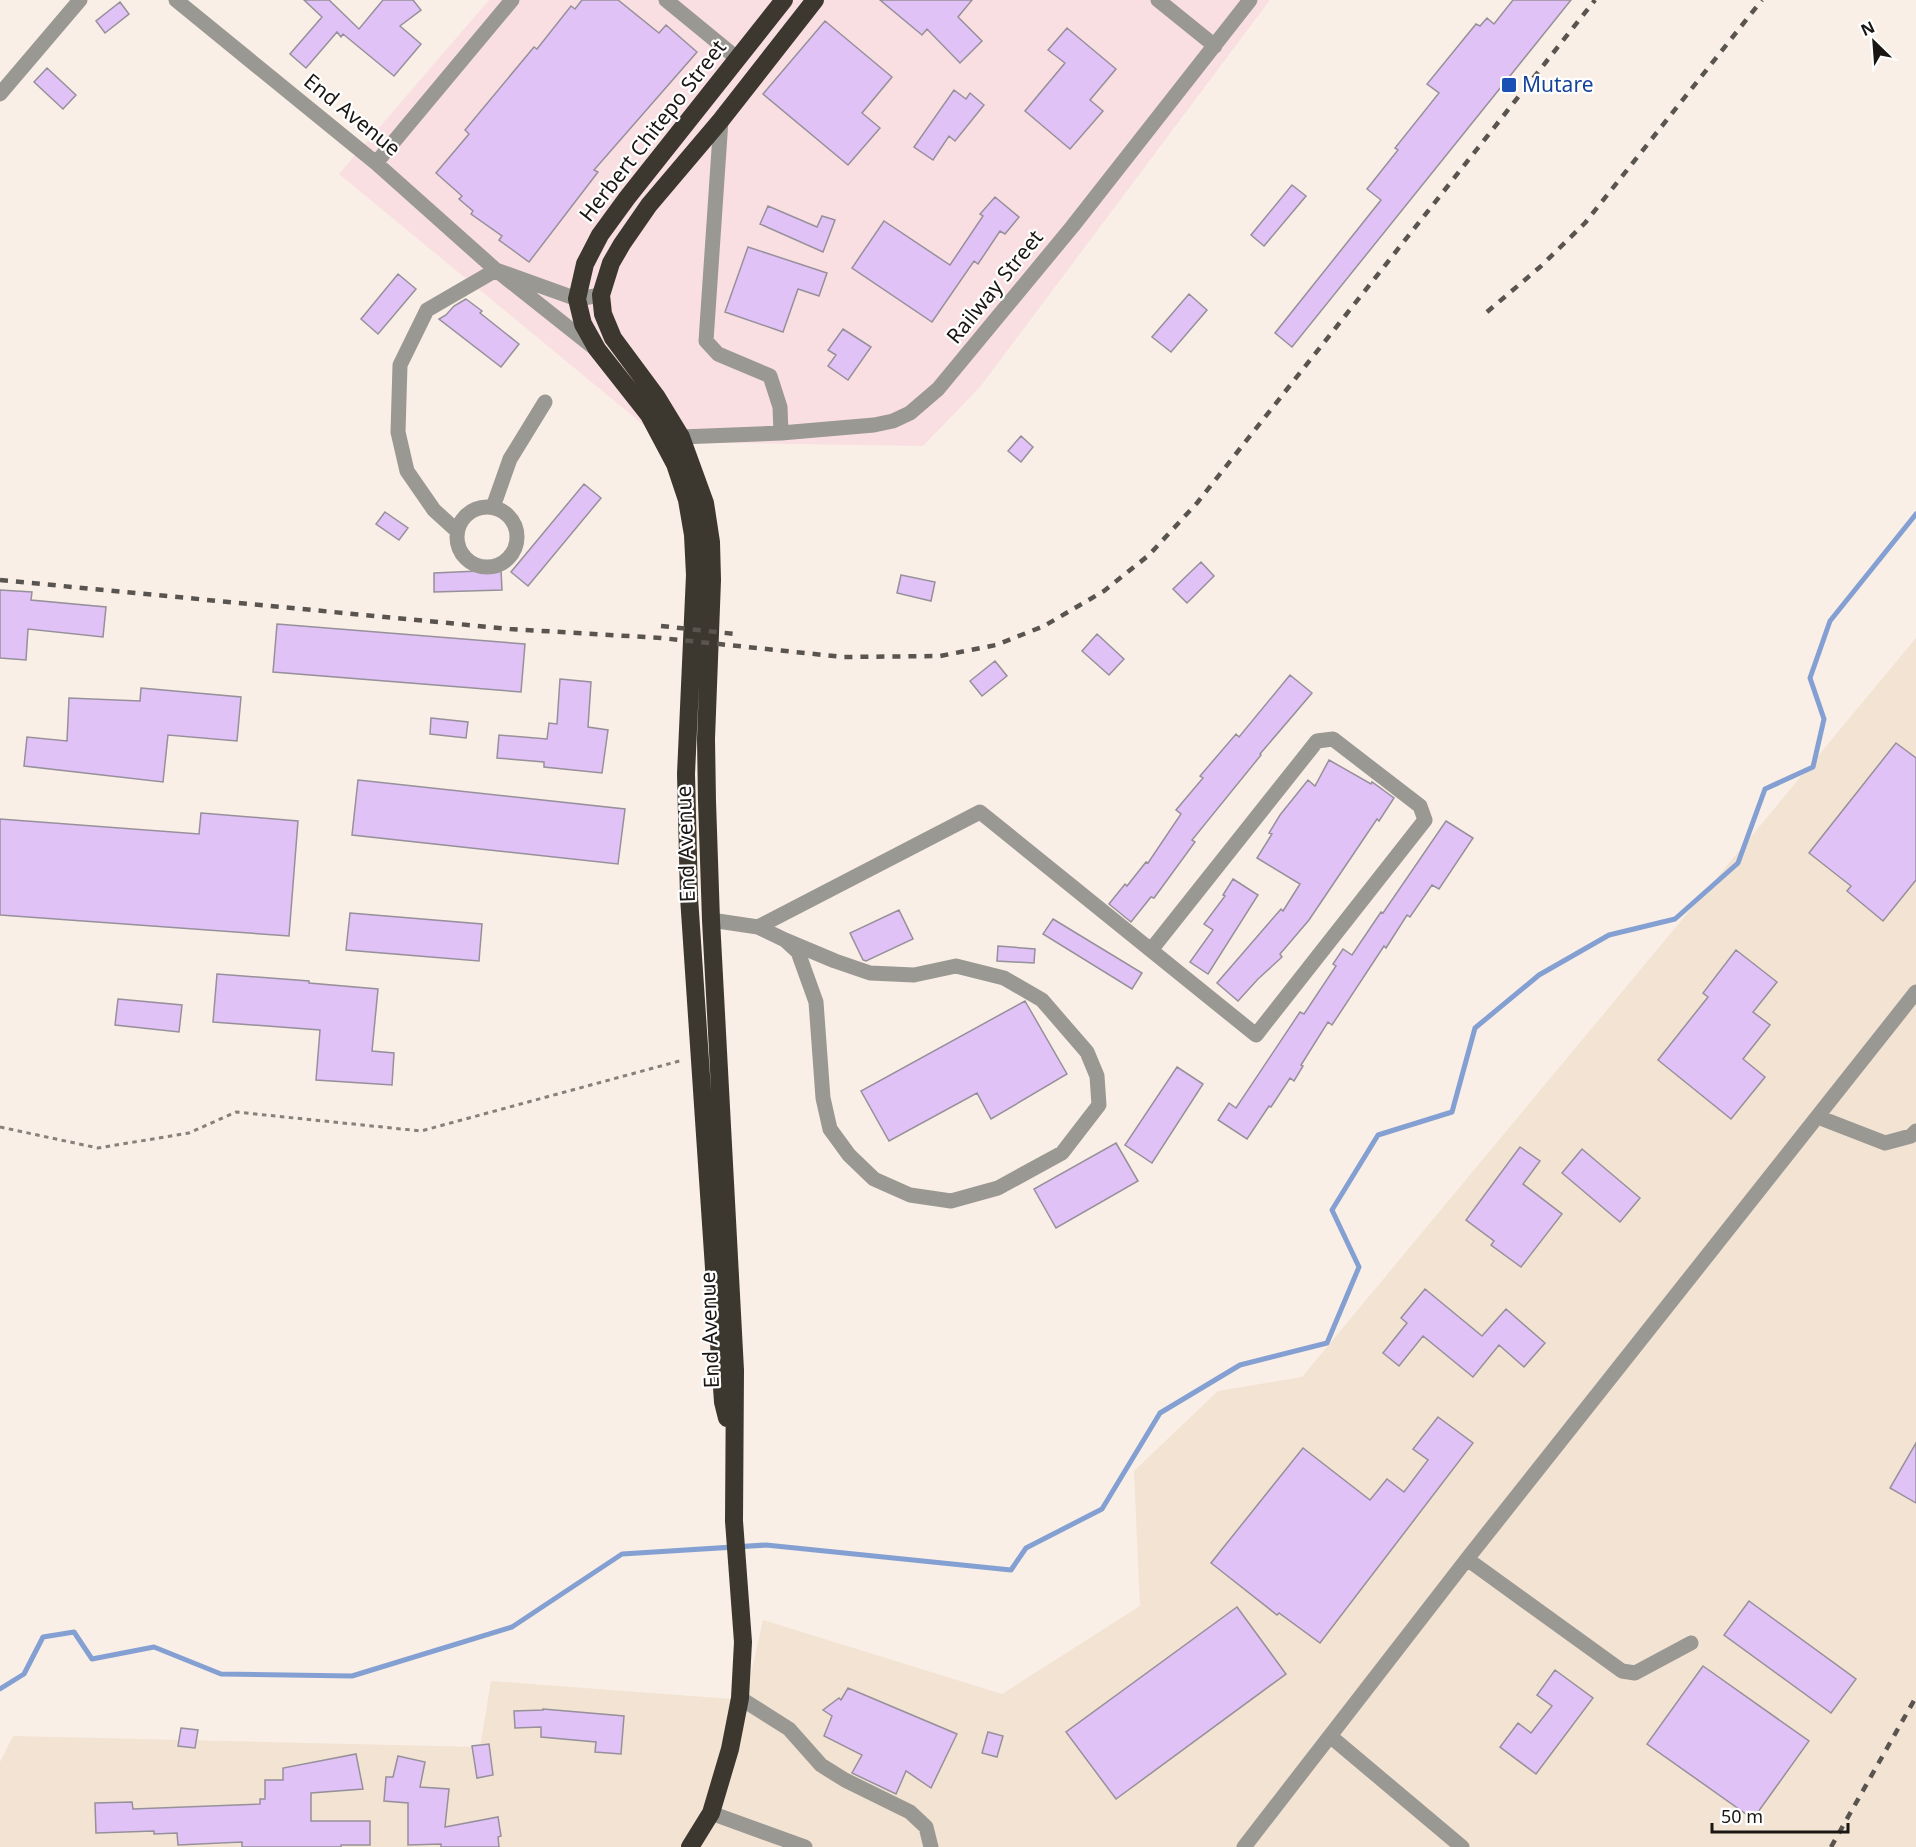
<svg xmlns="http://www.w3.org/2000/svg" width="1916" height="1847" font-family="'Noto Sans',sans-serif">
  <style>
    .commercial { fill: #fadfe2 }
    .built { fill: #f2e3d3 }
    .lines { fill: none; stroke-linecap: round; stroke-linejoin: round }
    .stream { stroke: #84a0d2; stroke-width: 5 }
    .building { fill: #e1c2f7; stroke: #96909a; stroke-width: 1.5 }
    .path { stroke: #87807b; stroke-width: 3; stroke-dasharray: 4.5 4.5; stroke-linecap: butt }
    .minor { stroke: #9a9893; stroke-width: 15 }
    .highway { stroke: #3c382f; stroke-width: 18 }
    .rail { stroke: #59544f; stroke-width: 4.5; stroke-dasharray: 8 8; stroke-linecap: butt }
    .transit-dot { fill: #1a4fb4; stroke: #fff; stroke-width: 2 }
    .labels { text-anchor: middle; stroke-width: 4.5; stroke-linejoin: round; paint-order: stroke }
    .transit-label { font-size: 21px; fill: #164399; stroke: #fff; text-anchor: start }
    .street-label { font-size: 21px; fill: #191613; stroke: #fff }
  </style>
  <rect width="100%" height="100%" fill="#f9efe6"/>
  <path class="commercial" d="M489 0H1270L980 387 923 446 664 442 339 174Z"/>
  <path class="built" d="M1916 638V1847H0V1762L13 1736 480 1747 491 1681 745 1700 763 1620 1002 1694 1140 1606 1134 1471 1218 1391 1302 1377Z"/>
  <g class="lines">
    <path class="stream" d="M0 1689 24 1674 43 1637 74 1632 92 1659 154 1647 221 1674 352 1676 512 1627 622 1554 766 1545 1011 1570 1026 1548 1102 1509 1160 1413 1240 1365 1327 1343 1359 1267 1332 1210 1378 1135 1452 1112 1475 1028 1539 975 1609 935 1675 919 1738 863 1765 789 1813 767 1824 719 1810 678 1830 621 1916 514"/>
  </g>
  <path class="building" d="M304 0H329L359 29 383 0H413L421 10 400 26 421 44 394 76 343 34 341 37 337 32 306 68 290 54 322 17Z
    M582 0H618L659 33 666 25 697 52 594 170 598 172 529 262 499 240 502 236 471 214 473 211 459 199 462 196 436 173 469 134 465 130 534 47 537 49 571 6 575 9Z
    M880 0H972L958 17 982 41 960 63 927 29 922 35Z
    M1513 0H1571L1292 347 1275 333 1381 200 1367 189 1398 150 1395 148 1439 93 1427 84 1476 24 1480 26 1487 18 1494 24Z
    M120 2 129 14 105 33 96 21Z
    M825 21 892 77 862 113 880 128 848 165 763 94Z
    M1067 28 1116 69 1090 100 1103 111 1070 149 1025 111 1065 63 1048 50Z
    M47 68 76 95 63 109 34 82Z
    M954 90 966 99 970 93 984 105 955 141 949 136 933 160 914 147Z
    M1292 185 1306 196 1264 246 1251 235Z
    M995 197 1019 217 1005 234 1000 231 978 264 974 261 932 322 852 268 884 221 950 265 983 216 980 214Z
    M768 206 817 227 822 216 835 220 823 252 760 224Z
    M748 247 827 273 819 296 798 289 783 332 725 312Z
    M398 274 416 289 378 334 361 319Z
    M1189 294 1207 310 1171 352 1152 337Z
    M466 299 482 311 480 313 519 344 501 367 439 319 446 315 454 306Z
    M843 329 871 347 848 380 828 366 836 355 828 350Z
    M1021 436 1033 447 1021 462 1008 451Z
    M584 484 601 498 528 586 511 572Z
    M385 512 408 528 399 540 376 524Z
    M1201 562 1214 576 1187 603 1173 589Z
    M501 570 502 590 434 592V573Z
    M901 575 935 582 931 601 897 593Z
    M0 590 32 592 31 600 106 607 103 637 28 629 26 660 0 658Z
    M277 624 525 644 521 692 273 672Z
    M1097 634 1124 659 1109 675 1082 651Z
    M995 661 1007 676 982 696 970 681Z
    M1290 675 1312 693 1260 754 1261 755 1192 840 1195 842 1154 898 1151 897 1131 922 1109 904 1125 884 1127 886 1146 862 1148 863 1181 814 1176 810 1203 778 1200 776 1236 734 1239 737Z
    M560 679 591 682 588 727 608 730 602 773 544 767V762L497 758 499 735 547 739 549 723 557 724Z
    M141 688 241 697 237 741 168 735 163 782 24 766 27 737 67 741 69 698 140 701Z
    M431 718 468 722 466 738 430 734Z
    M1896 743 1916 758V880L1883 921 1847 891 1851 886 1809 853Z
    M1329 760 1371 784 1372 782 1394 798 1379 821 1377 819 1309 920 1280 954 1282 957 1258 979 1238 1001 1217 983 1281 909 1283 911 1300 884 1257 858 1272 834 1269 833 1280 815 1308 780 1315 786Z
    M358 780 625 809 618 864 352 835Z
    M201 813 298 821 289 936 0 915V819L199 834Z
    M1446 821 1473 838 1439 889 1432 885 1410 917 1407 915 1386 948 1384 946 1332 1025 1328 1022 1301 1065 1303 1066 1294 1081 1290 1078 1271 1107 1269 1106 1247 1139 1218 1120 1229 1103 1236 1108 1300 1012 1304 1014 1336 966 1333 964 1343 949 1352 955 1381 912 1383 913Z
    M1233 879 1258 895 1208 974 1190 962 1213 930 1204 924 1225 896 1223 895Z
    M899 910 913 939 866 961 863 960 850 933Z
    M350 913 482 924 479 961 346 950Z
    M1053 919 1142 973 1132 989 1043 934Z
    M998 946 1035 949 1034 963 997 961Z
    M1736 950 1777 982 1753 1012 1770 1025 1743 1059 1765 1077 1731 1119 1658 1060 1708 997 1703 993Z
    M217 974 309 981V983L378 989 372 1051 394 1053 392 1085 316 1080 320 1030 213 1022Z
    M118 999 182 1005 179 1032 115 1025Z
    M1025 1001 1067 1074 991 1119 977 1093 889 1141 861 1091Z
    M1177 1067 1203 1084 1152 1163 1125 1145Z
    M1116 1143 1138 1181 1056 1228 1034 1189Z
    M1520 1147 1540 1161 1523 1184 1562 1214 1521 1267 1491 1245 1494 1241 1466 1220Z
    M1582 1149 1640 1198 1620 1222 1562 1173Z
    M1425 1289 1482 1336 1506 1309 1545 1343 1524 1367 1499 1345 1473 1377 1423 1336 1399 1366 1383 1353 1407 1323 1401 1318Z
    M1438 1417 1473 1443 1320 1643 1279 1613 1277 1615 1211 1563 1303 1448 1370 1500 1387 1479 1404 1492 1428 1460 1413 1449Z
    M1916 1443V1503L1890 1488Z
    M1749 1601 1856 1679 1831 1713 1724 1635Z
    M1237 1607 1286 1674 1116 1799 1066 1732Z
    M1703 1666 1809 1741 1753 1819 1647 1744Z
    M1555 1670 1593 1698 1536 1774 1500 1747 1518 1723 1531 1733 1552 1706 1537 1695Z
    M848 1688 957 1734 931 1788 906 1771 896 1794 852 1773 862 1755 824 1736 832 1716 823 1710 839 1698 841 1700Z
    M543 1709 624 1716 621 1754 595 1752 596 1742 541 1737V1727L515 1728 514 1711 543 1710Z
    M181 1728 198 1730 195 1748 178 1746Z
    M988 1732 1003 1736 997 1757 982 1753Z
    M489 1744 493 1775 477 1778 472 1746Z
    M356 1754 363 1789 311 1793V1821H370V1845H341V1847H242V1842L178 1845 177 1833 154 1834V1831L96 1833 95 1803 132 1802 133 1809 260 1804V1799H265V1780H283V1768Z
    M398 1756 425 1762 420 1787 449 1789 445 1827 498 1817 501 1836 498 1837 499 1847H441V1844L408 1845V1803L384 1801 386 1777H393Z"/>
  <g class="lines">
    <path class="path" d="M0 1127 98 1148 189 1133 236 1112 421 1131 683 1060"/>
    <path class="minor" d="M176 0 376 163 496 270 593 347
      M666 0 738 59
      M1158 0 1215 46
      M0 94 80 0
      M721 120 706 341 718 354 770 376 780 407 781 433
      M376 163 512 0
      M681 437 781 433 874 425 893 421 910 413 938 389 1072 227 1250 0
      M457 537a30 30 0 1 1 60 0a30 30 0 1 1-60 0Z
      M493 507 510 459 545 402
      M457 531 434 510 407 471 398 432 400 365 427 310 496 270 577 299 601 295
      M711 920 758 927 785 940 798 952 816 1002 823 1098 830 1129 849 1155 874 1179 910 1195 951 1201 998 1188 1062 1153 1099 1105 1097 1076 1087 1052 1042 1000 1004 978 956 966 914 975 870 973 835 961 785 940
      M758 927 980 812 1256 1035 1425 820 1420 806 1333 739 1317 741 1151 950
      M1818 1117 1885 1143 1911 1136 1916 1131
      M1467 1559 1622 1671 1635 1673 1691 1643
      M740 1698 789 1729 821 1765 845 1780 910 1812 926 1827 931 1847
      M1330 1736 1462 1847
      M711 1813 805 1847
      M1244 1847 1467 1559 1916 992"/>
    <path class="highway" d="M727 1418 723 1402 689 897 686 774 695 575 693 535 687 500 675 464 649 415 597 349 583 324 577 299 585 264 600 235 627 198 784 0
      M690 1847 711 1813 730 1749 740 1698 743 1642 734 1521 735 1370 711 920 707 801 706 739 712 580 711 542 705 503 681 437 656 396 613 338 603 314 601 295 611 263 622 244 649 205 721 120 815 0"/>
    <path class="rail" d="M1487 312 1540 267 1585 223 1762 0
      M0 580 510 629 661 638 843 657 940 656 996 645 1044 626 1104 591 1149 555 1197 503 1595 0
      M661 626 735 634
      M1831 1847 1916 1697"/>
  </g>
  <rect class="transit-dot" x="1501" y="77" width="16" height="16" rx="3"/>
  <g class="labels">
    <g class="transit-label">
      <text x="1522" y="92">Mutare</text>
    </g>
    <g class="street-label">
      <text transform="translate(352 115) rotate(39)" y="7">End Avenue</text>
      <text transform="translate(653 131) rotate(-52)" y="7">Herbert Chitepo Street</text>
      <text transform="translate(995 287) rotate(-51)" y="7">Railway Street</text>
      <text transform="translate(686 844) rotate(-92)" y="7">End Avenue</text>
      <text transform="translate(710 1330) rotate(-92)" y="7">End Avenue</text>
    </g>
  </g>
  <g transform="translate(1874 42) rotate(335)" stroke="#ffffff" stroke-width="4.5" paint-order="stroke">
  <path d="M0-4.5L10 22L0 15L-10 22Z" fill="#191613"/>
  <text y="-9" font-size="16" font-weight="bold" text-anchor="middle" fill="#191613">N</text>
  </g>
  <path d="M1712 1823v9h136v-9" fill="none" stroke="#191613" stroke-width="3"/>
  <text x="1721" y="1823" font-size="18" fill="#191613" stroke="#ffffff" stroke-width="4.5" paint-order="stroke">50 m</text>
</svg>
